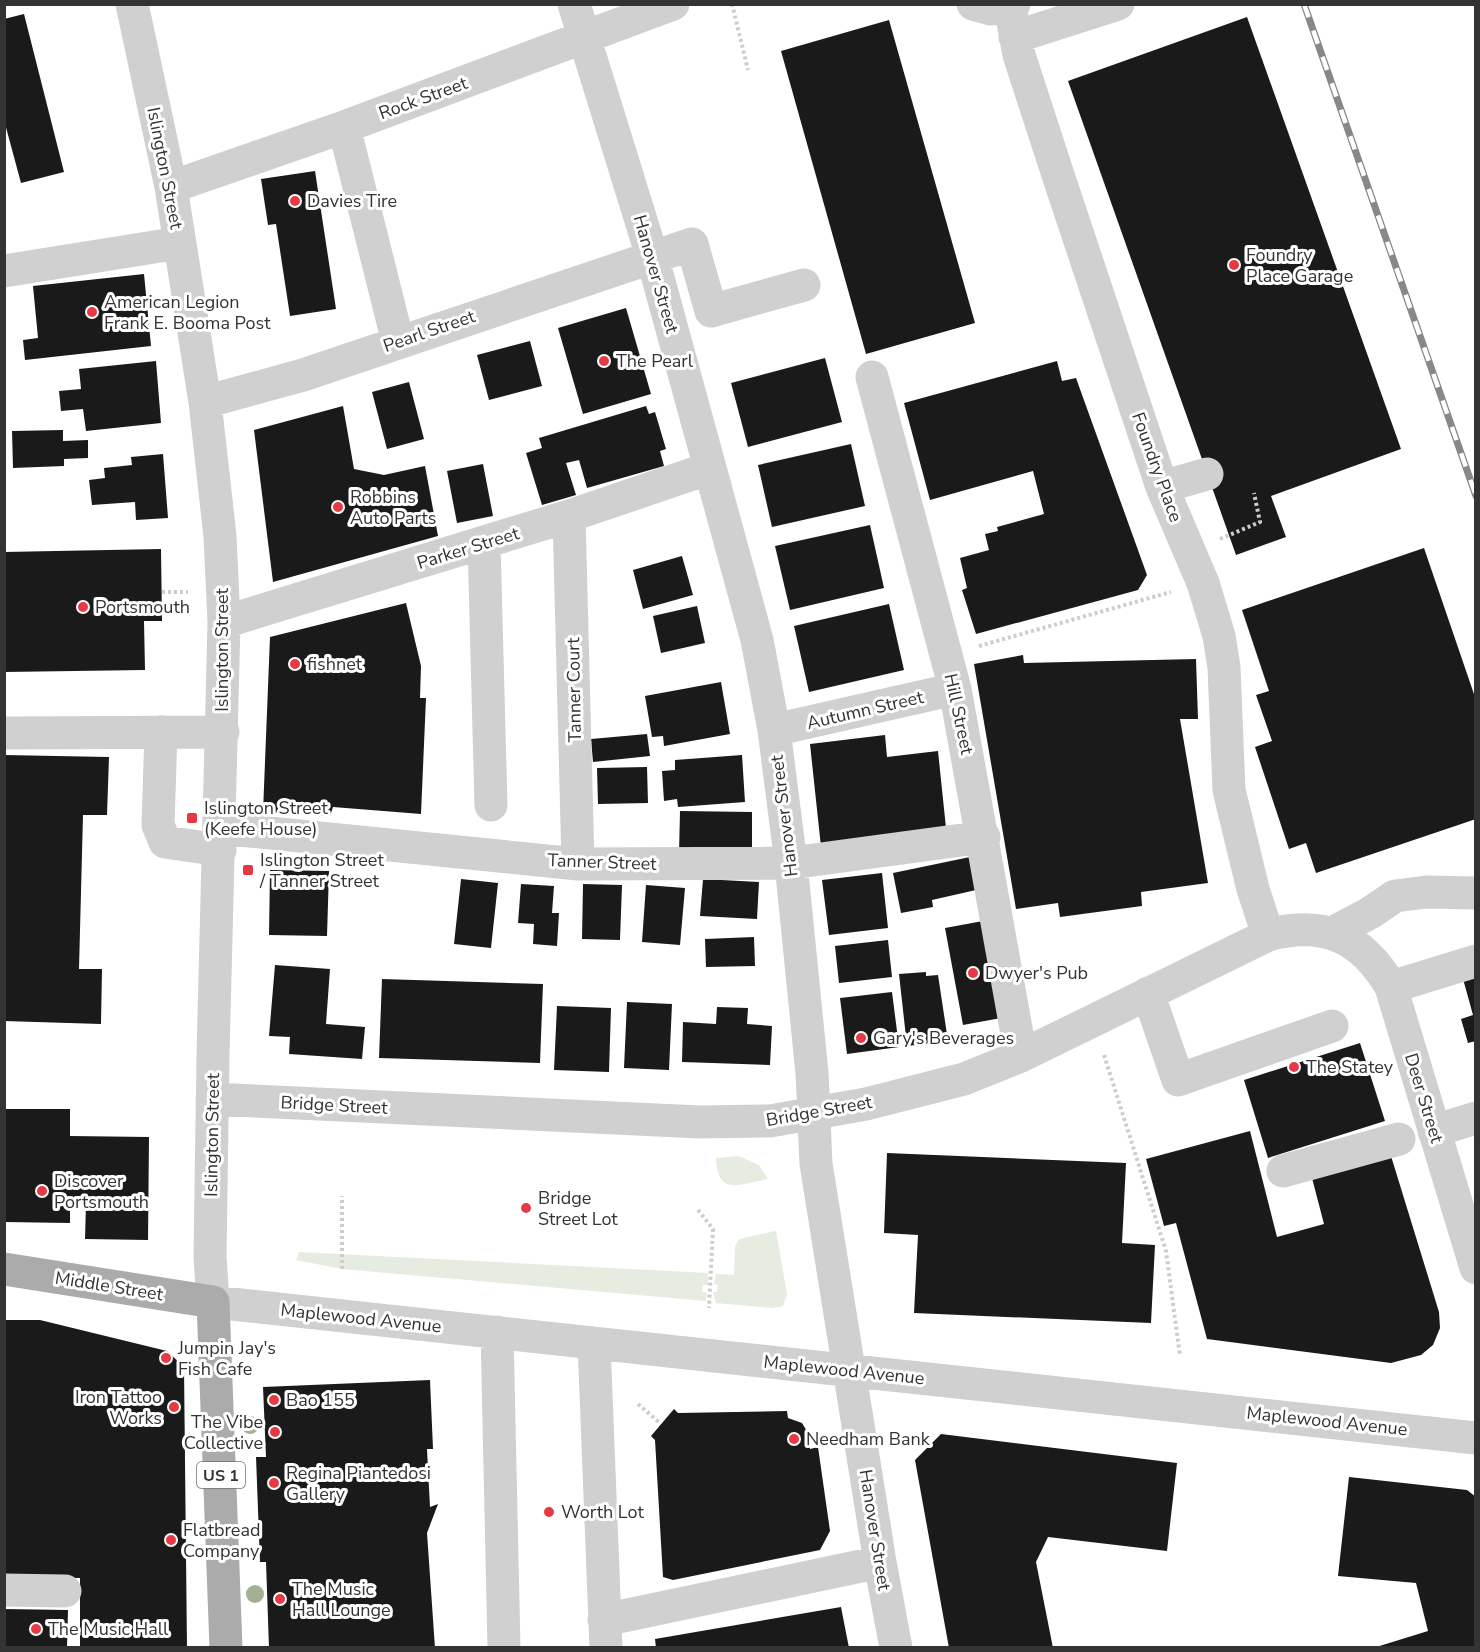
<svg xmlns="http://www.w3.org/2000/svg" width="1480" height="1652" font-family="'Nunito Sans',sans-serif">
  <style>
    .green { fill: #e6ecdf }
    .building { fill: #1a1a1a }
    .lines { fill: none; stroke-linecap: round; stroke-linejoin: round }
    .path { stroke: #cdcdcd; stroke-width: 4; stroke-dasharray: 3 3; stroke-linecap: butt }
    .minor { stroke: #d0d0d0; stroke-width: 33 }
    .major { stroke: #ababab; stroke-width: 33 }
    .rail-casing { stroke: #888; stroke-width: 7 }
    .rail { stroke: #fff; stroke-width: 4.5; stroke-dasharray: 14; stroke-linecap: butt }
    .tree { fill: #a2b095 }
    .poi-dot { fill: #e63946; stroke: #fff; stroke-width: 2 }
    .labels { text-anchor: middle; stroke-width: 6; stroke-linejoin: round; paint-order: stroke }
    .shield { fill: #fff; stroke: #707070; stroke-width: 1.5 }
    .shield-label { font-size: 16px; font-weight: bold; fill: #333 }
    .street-label { font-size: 18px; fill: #333; stroke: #fff }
    .poi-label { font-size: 18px; fill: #333; stroke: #fff; text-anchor: start }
  </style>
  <rect width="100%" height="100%" fill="#fff"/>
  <path class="green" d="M739 1156 759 1165 768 1179C739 1184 718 1197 716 1158Z
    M776 1231 787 1294 783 1306 772 1308 716 1303 713 1292H717L718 1285 714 1284 716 1274 734 1275 735 1247 739 1239Z
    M299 1252 708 1273V1285H703L702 1292 707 1293 706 1301 342 1269 296 1260Z"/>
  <path class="building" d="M24 14 64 172 21 183 4 120V19Z
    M1247 17 1401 449 1271 496 1286 537 1236 555 1068 81Z
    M889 20 975 323 866 354 781 51Z
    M315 171 336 309 290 316 276 224 268 225 261 179Z
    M144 274 151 346 25 360 23 340 38 338 33 286Z
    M626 308 651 394 583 414 558 328Z
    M530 341 542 386 489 400 477 355Z
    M825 358 842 422 748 447 731 383Z
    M156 361 161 423 86 431 83 409 61 411 59 391 81 389 79 369Z
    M1057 361 1062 381 1076 378 1147 575 1138 590 976 634 962 590 967 588 960 558 989 550 985 534 998 531 997 527 1044 514 1033 471 930 500 904 403Z
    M409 382 424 439 387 449 372 392Z
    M343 406 354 469 384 475 425 466 438 536 273 582 254 430Z
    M646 406 649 414 655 412 666 449 660 451 664 466 587 488 579 460 566 463 576 495 542 505 526 453 542 448 539 438Z
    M63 430V441L88 440V458L64 459V466L13 468 12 431Z
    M851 444 865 506 772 527 758 465Z
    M163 454 168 518 136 520 135 502 92 505 89 480 105 478 104 468 132 465 131 457Z
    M483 464 493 516 457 523 447 471Z
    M870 525 884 588 790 610 775 546Z
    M1424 548 1476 700V819L1316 873 1306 843 1289 849 1255 747 1272 741 1256 695 1269 691 1242 610Z
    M161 549 162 621H144L145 670 4 672V552Z
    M682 556 693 595 643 609 633 570Z
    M406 603 421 666 420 698H426L421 814 333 807 330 816 263 812 270 637Z
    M889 604 904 670 809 692 794 626Z
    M697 606 705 643 661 653 653 616Z
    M1023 655 1024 663 1196 659 1198 719H1180L1208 883 1141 892 1142 906 1060 917 1058 903 1016 909 974 664Z
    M721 682 730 734 664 746 663 736 652 737 645 696Z
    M647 734 650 756 593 762 591 739Z
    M885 735 887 757 938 751 946 828 821 847 810 744Z
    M4 755 109 757 107 815H83L79 969H102L101 1024 4 1021Z
    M742 755 745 802 678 807 677 799 664 801 662 771 675 770V760Z
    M647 767 648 803 598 804 597 768Z
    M680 811 752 812V854H679Z
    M970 857 976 890 932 900 933 907 901 913 893 873Z
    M270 870 329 871 327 936 269 935Z
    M882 873 888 928 829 935 822 880Z
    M461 879 498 883 491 948 454 944Z
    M703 879 759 882 757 919 700 916Z
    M521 884 554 886 552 913H559L557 946 533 944 534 924 518 923Z
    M583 884 622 885 620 940 582 939Z
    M646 885 685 888 680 945 642 942Z
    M983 921 1001 1018 963 1025 945 928Z
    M754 937 755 966 706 967 705 939Z
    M888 940 892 977 839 983 835 946Z
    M1476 964V1041L1468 1043 1461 1019 1473 1015 1460 968Z
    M275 965 330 969 326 1024 365 1027 362 1059 289 1054 290 1037 269 1036Z
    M926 972V976L938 975 948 1041 907 1046 899 974Z
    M382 979 543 984 540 1063 379 1058Z
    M892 992 899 1047 847 1054 840 998Z
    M627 1002 672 1004 669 1070 624 1068Z
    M557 1006 611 1008 609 1072 554 1070Z
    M717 1007 748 1008 747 1024 772 1026 770 1065 682 1062 683 1022 716 1024Z
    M1360 1043 1385 1121 1268 1158 1244 1080Z
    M4 1109H70V1136L149 1137 148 1240 85 1239 86 1203 70 1202V1223L4 1222Z
    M1250 1131 1277 1237 1324 1224 1312 1178 1391 1156 1439 1312 1440 1328 1433 1345 1421 1355 1391 1363 1207 1339 1176 1223 1164 1226 1146 1159Z
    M887 1153 1126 1163 1122 1243 1155 1245 1151 1323 914 1313 918 1235 884 1233Z
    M4 1320H40L167 1351 184 1367 187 1648H80V1578L4 1577Z
    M430 1380 433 1449H427L430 1507 438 1504 427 1533 435 1648H269L266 1562H260L256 1457H266L263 1387Z
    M674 1409 678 1413 787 1411 788 1418 802 1423 810 1436V1449L818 1447 830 1531 820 1550 673 1580 663 1577 655 1440 651 1436Z
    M941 1434 1177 1463 1167 1551 1048 1537 1036 1562 1053 1648H949L915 1460Z
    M1349 1477 1467 1490 1476 1497V1648H1373L1428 1631 1416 1583 1338 1576Z
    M841 1607 849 1648H656L655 1639Z
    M4 1609 68 1610 67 1648H4Z"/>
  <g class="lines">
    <path class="path" d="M732 4 748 70
      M1220 539 1260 522 1254 493
      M162 592H188
      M979 646 1171 592
      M1104 1055 1166 1251 1180 1356
      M698 1210 713 1229 709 1308
      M342 1269V1196
      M638 1404 661 1424"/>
    <path class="minor" d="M132 4 171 187 205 402 220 536 224 622 213 1056 210 1256 213 1302 1476 1438
      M574 4 652 256 757 640 774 730 791 863 812 1073 816 1164 880 1562 896 1648
      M973 4 991 9 1014 4
      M1010 6 1019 55 1060 181 1162 487 1203 583 1219 636 1224 667 1229 790 1253 889 1268 935
      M1015 37 1118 4
      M344 127 398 342
      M171 187 344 127 673 4
      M4 271 179 243
      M872 377 955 689 1021 1056
      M205 402 303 375 692 244 711 311 804 285
      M1162 487 1207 474
      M569 516 578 864
      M484 543 491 805
      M224 622 569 516 710 468
      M774 730 955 689
      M161 732 158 825 165 842 220 850
      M4 733 223 732
      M220 828 578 864 791 863 984 837
      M1332 933 1370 913 1395 896 1427 892 1476 893
      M1391 987 1476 961
      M1148 993 1178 1080 1332 1026
      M212 1099 700 1122 770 1121 866 1104 964 1079 1021 1056 1268 935C1324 920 1362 937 1391 987L1476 1268
      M1434 1131 1476 1118
      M1283 1171 1399 1139
      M497 1332 504 1648
      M594 1343 606 1648
      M4 1590 65 1591
      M604 1620 880 1562"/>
    <path class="major" d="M4 1269 213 1302 226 1648"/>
    <defs>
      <path id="rail" d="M1304 4 1476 496"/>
    </defs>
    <use href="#rail" class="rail-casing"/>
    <use href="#rail" class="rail"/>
  </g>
  <g class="tree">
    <circle cx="250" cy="1425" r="9"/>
    <circle cx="255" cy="1594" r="9"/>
  </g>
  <g class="poi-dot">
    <circle cx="295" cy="201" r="6"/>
    <circle cx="1234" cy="265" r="6"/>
    <circle cx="92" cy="312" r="6"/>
    <circle cx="604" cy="361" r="6"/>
    <circle cx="338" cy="507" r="6"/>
    <circle cx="83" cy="607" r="6"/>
    <circle cx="295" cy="664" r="6"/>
    <rect x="186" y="812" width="12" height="12" rx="3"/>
    <rect x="242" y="864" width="12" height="12" rx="3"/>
    <circle cx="973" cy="973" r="6"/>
    <circle cx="861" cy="1038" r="6"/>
    <circle cx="1294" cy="1067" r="6"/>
    <circle cx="42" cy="1191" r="6"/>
    <circle cx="526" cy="1208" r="6"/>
    <circle cx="166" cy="1358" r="6"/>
    <circle cx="274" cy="1400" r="6"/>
    <circle cx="174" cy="1407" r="6"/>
    <circle cx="275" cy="1432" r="6"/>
    <circle cx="794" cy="1439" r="6"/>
    <circle cx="274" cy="1483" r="6"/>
    <circle cx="549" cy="1512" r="6"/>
    <circle cx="171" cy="1540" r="6"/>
    <circle cx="280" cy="1599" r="6"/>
    <circle cx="36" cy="1629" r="6"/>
  </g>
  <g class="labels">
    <rect class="shield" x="197" y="1462" width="48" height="26" rx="4.5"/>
    <g class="shield-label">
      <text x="221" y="1481">US 1</text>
    </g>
    <g class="street-label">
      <text transform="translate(423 98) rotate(-20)" y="6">Rock Street</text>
      <text transform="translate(165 168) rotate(79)" y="6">Islington Street</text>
      <text transform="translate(656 274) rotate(74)" y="6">Hanover Street</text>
      <text transform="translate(429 331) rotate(-19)" y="6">Pearl Street</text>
      <text transform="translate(1157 467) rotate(70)" y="6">Foundry Place</text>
      <text transform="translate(468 548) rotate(-17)" y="6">Parker Street</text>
      <text transform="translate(222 650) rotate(-90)" y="6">Islington Street</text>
      <text transform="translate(574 690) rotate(-91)" y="6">Tanner Court</text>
      <text transform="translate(865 710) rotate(-13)" y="6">Autumn Street</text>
      <text transform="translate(959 714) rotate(78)" y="6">Hill Street</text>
      <text transform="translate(784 816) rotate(-97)" y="6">Hanover Street</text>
      <text transform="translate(602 862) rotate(2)" y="6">Tanner Street</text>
      <text transform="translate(1424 1098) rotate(73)" y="6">Deer Street</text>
      <text transform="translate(334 1105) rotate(3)" y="6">Bridge Street</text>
      <text transform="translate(819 1111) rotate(-10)" y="6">Bridge Street</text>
      <text transform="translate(212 1135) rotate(-89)" y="6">Islington Street</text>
      <text transform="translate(109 1286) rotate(9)" y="6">Middle Street</text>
      <text transform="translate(361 1318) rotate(6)" y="6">Maplewood Avenue</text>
      <text transform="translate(844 1370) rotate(6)" y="6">Maplewood Avenue</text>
      <text transform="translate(1327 1421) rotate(6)" y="6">Maplewood Avenue</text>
      <text transform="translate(875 1530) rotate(81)" y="6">Hanover Street</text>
    </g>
    <g class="poi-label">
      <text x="307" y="207">Davies Tire</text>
      <text x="1246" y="261">Foundry<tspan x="1246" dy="21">Place Garage</tspan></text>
      <text x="104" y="308">American Legion<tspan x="104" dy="21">Frank E. Booma Post</tspan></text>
      <text x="616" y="367">The Pearl</text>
      <text x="350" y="503">Robbins<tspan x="350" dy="21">Auto Parts</tspan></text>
      <text x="95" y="613">Portsmouth</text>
      <text x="307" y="670">fishnet</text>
      <text x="204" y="814">Islington Street<tspan x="204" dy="21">(Keefe House)</tspan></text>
      <text x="260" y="866">Islington Street<tspan x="260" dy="21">/ Tanner Street</tspan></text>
      <text x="985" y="979">Dwyer's Pub</text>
      <text x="873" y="1044">Gary's Beverages</text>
      <text x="1306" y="1073">The Statey</text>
      <text x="54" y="1187">Discover<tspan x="54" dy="21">Portsmouth</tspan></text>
      <text x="538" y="1204">Bridge<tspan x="538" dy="21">Street Lot</tspan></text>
      <text x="178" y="1354">Jumpin Jay's<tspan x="178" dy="21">Fish Cafe</tspan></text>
      <text x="162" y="1403" text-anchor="end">Iron Tattoo<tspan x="162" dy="21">Works</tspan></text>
      <text x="286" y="1406">Bao 155</text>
      <text x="263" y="1428" text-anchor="end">The Vibe<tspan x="263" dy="21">Collective</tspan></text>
      <text x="806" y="1445">Needham Bank</text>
      <text x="286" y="1479">Regina Piantedosi<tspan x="286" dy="21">Gallery</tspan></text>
      <text x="561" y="1518">Worth Lot</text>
      <text x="183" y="1536">Flatbread<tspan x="183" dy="21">Company</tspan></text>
      <text x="292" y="1595">The Music<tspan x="292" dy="21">Hall Lounge</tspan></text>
      <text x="48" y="1635">The Music Hall</text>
    </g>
  </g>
  <rect width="1480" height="1652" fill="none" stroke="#333333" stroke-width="12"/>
</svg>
